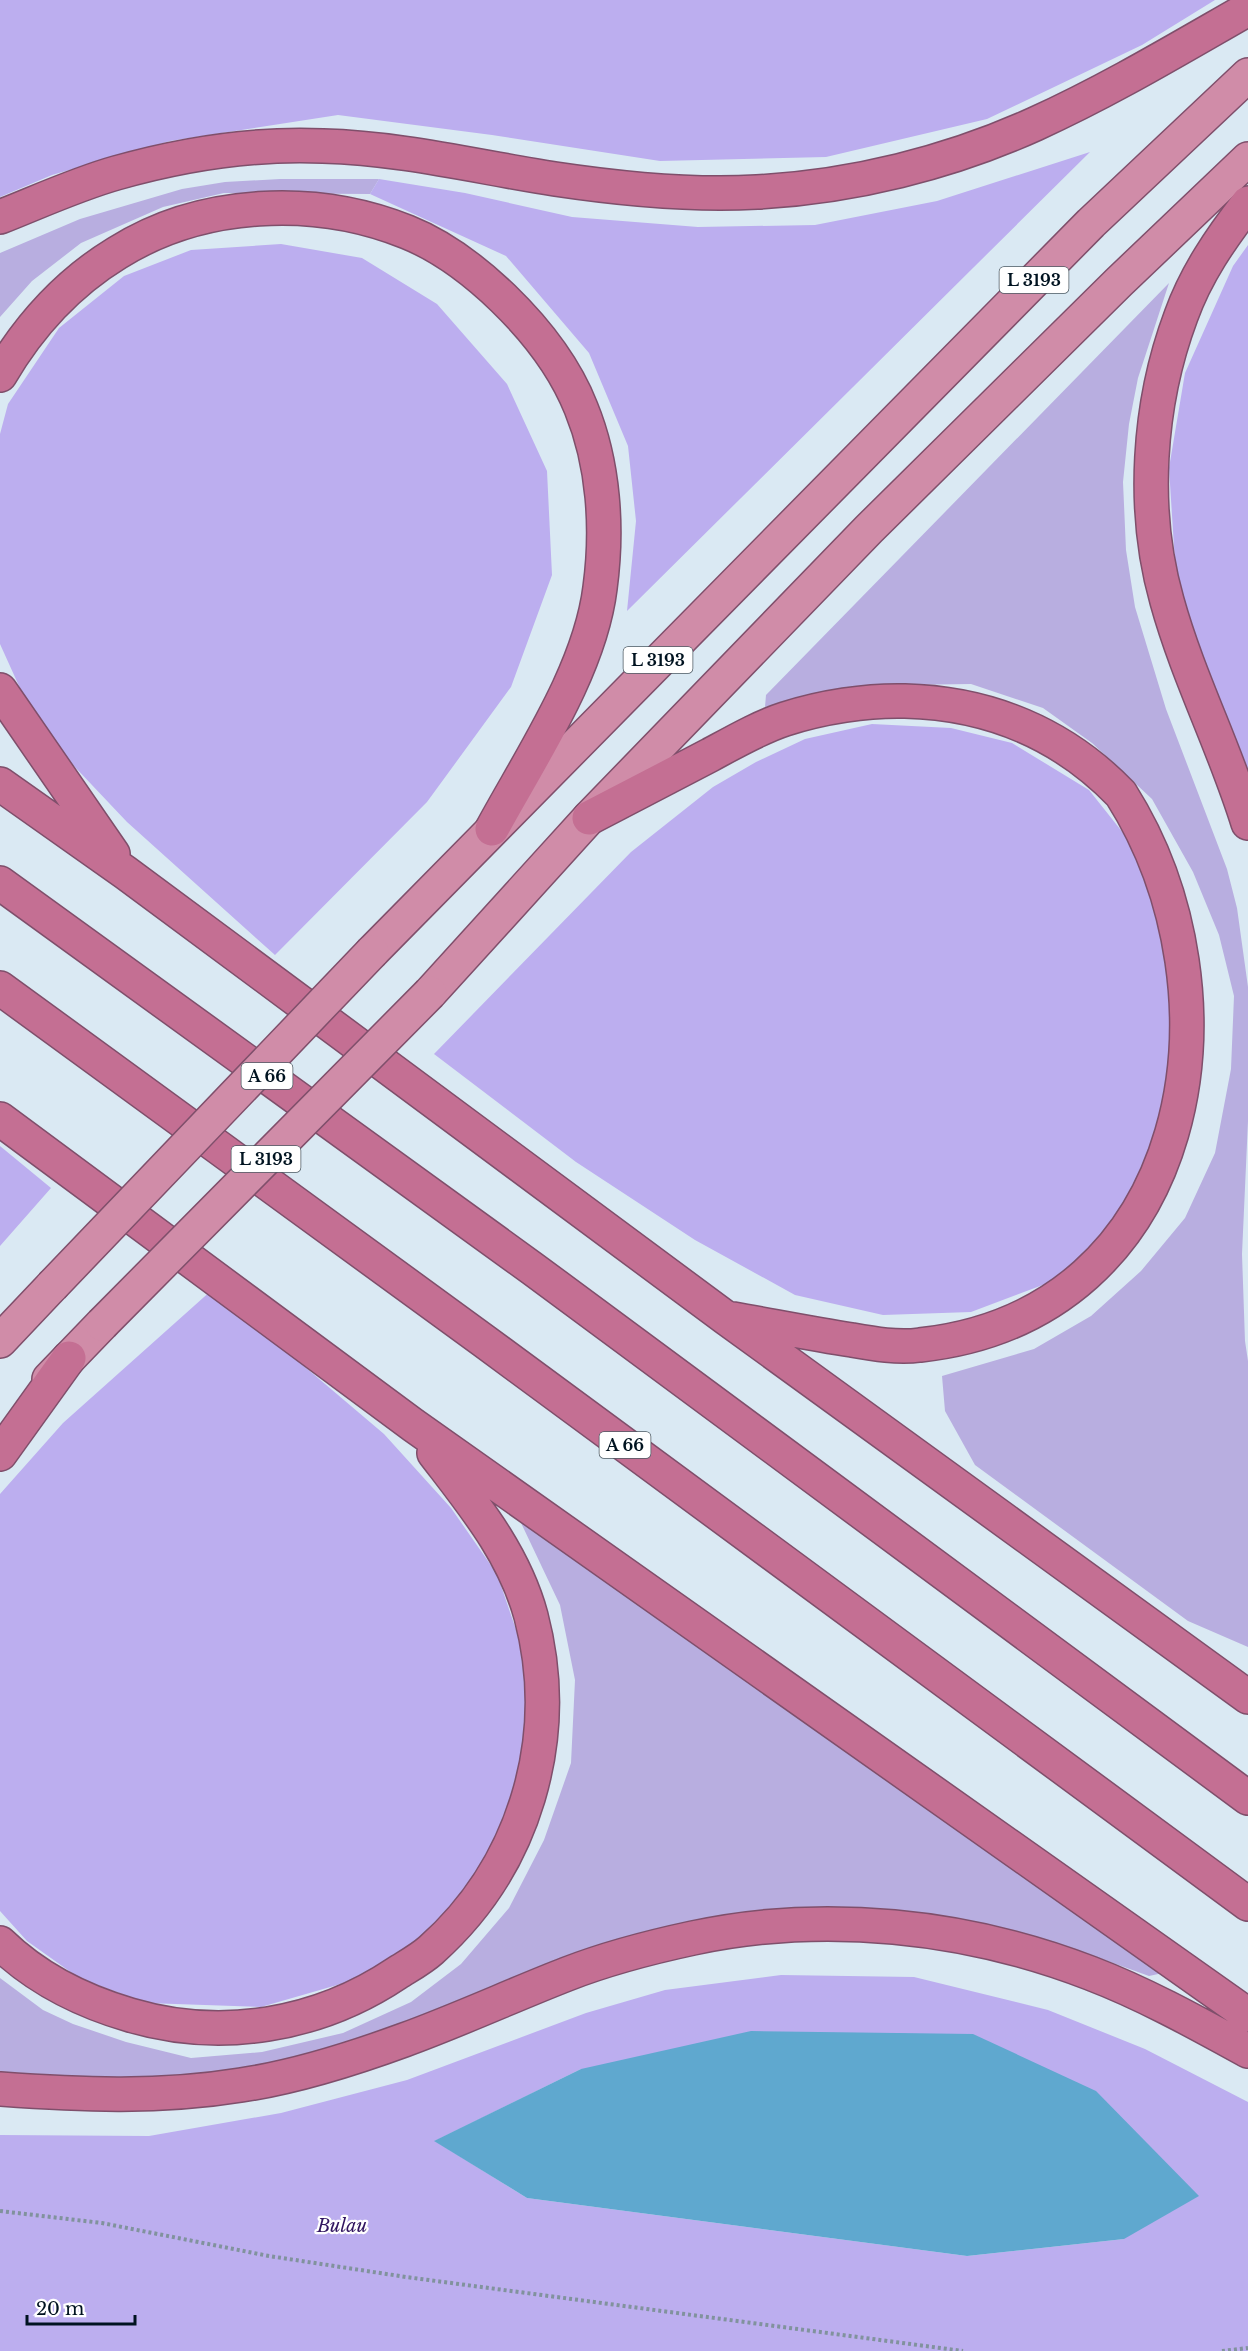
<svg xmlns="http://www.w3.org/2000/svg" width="1248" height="2351" font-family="'Libre Baskerville',serif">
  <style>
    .green { fill: #b8aee0 }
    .forest { fill: #bcaeef; fill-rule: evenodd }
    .water { fill: #5fa8cf }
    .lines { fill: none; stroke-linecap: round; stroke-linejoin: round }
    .trunk-casing { stroke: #7f4f6b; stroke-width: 36 }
    .motorway-casing { stroke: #7f4f6b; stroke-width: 36 }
    .path { stroke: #81929d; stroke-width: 4; stroke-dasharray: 3 3; stroke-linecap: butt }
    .trunk { stroke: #d08ca8; stroke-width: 33 }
    .motorway { stroke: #c46f93; stroke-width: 33 }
    .trunk-bridge-casing { stroke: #7f4f6b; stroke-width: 36; stroke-linecap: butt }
    .trunk-bridge { stroke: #d08ca8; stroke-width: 33 }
    .labels { text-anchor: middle; stroke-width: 4.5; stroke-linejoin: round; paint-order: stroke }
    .shield { fill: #fff; stroke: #4c5a63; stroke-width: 1.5 }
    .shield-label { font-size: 16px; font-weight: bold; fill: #001320 }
    .park-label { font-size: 18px; font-style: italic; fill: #30145f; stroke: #fff }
  </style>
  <rect width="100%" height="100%" fill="#dae9f3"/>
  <path class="green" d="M280 179H379L370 194 224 193 163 207 81 243 32 281 0 317V253L80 219 182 189 225 182Z
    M1169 283 1138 378 1129 424 1123 482 1126 550 1135 607 1166 709 1227 869 1237 908 1248 987V1121L1242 1254 1245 1341 1248 1361V1647L1188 1621 975 1465 945 1411 942 1376 1034 1349 1091 1316 1141 1271 1185 1218 1215 1153 1231 1069 1234 996 1219 935 1193 872 1152 799 1092 743 1043 708 971 684 901 685 827 691 765 707 766 695Z
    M513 1506 1163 1973 1149 1976 1066 1946 1009 1931 852 1909 253 2072 168 2083 0 2074V1978L43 2010 73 2024 126 2042 191 2058 262 2052 343 2033 411 2002 461 1964 509 1908 544 1840 571 1763 575 1680 560 1605Z"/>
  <path class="forest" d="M0 0H1215L1142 45 987 119 826 157 660 161 492 135 338 115 170 141 52 175 0 197Z
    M1090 152 627 611 636 521 628 446 589 353 506 256 370 194 379 179 465 193 572 217 698 227 815 225 937 201Z
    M281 244 362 258 437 304 507 384 547 471 552 575 511 687 427 802 275 955 127 822 38 728 0 644V434L8 404 59 328 124 276 191 250Z
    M1248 245V790L1176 578 1169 468 1185 373 1233 266Z
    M872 724 951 728 1012 743 1089 790 1143 858 1193 1037 1128 1211 1056 1280 971 1312 883 1315 795 1295 695 1240 576 1162 434 1054 631 852 713 787 756 762 805 739Z
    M0 1146 51 1188 0 1246Z
    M213 1289 384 1434 451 1508 497 1574 524 1653 526 1711 523 1766 500 1831 459 1902 412 1949 351 1981 261 2007 146 2003 79 1978 27 1941 0 1911V1494L63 1423Z
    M781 1975 914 1977 1048 2010 1145 2049 1248 2102V2351H0V2135L149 2136 281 2113 407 2080 586 2013 665 1990ZM581 2069 1124 2239 967 2256 527 2198 435 2141Z"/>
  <path class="water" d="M751 2031 973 2034 1096 2091 1199 2196 1124 2239 967 2256 527 2198 434 2141 581 2069Z"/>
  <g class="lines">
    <defs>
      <path id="trunk" d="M372 952 1091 223 1248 75
        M430 993 589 818 869 529 1119 282 1248 159
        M0 1341 52 1286
        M49 1379 102 1324"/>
      <path id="motorway" d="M1248 203C1221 238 1196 274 1181 316 1148 404 1141 510 1167 601 1188 677 1225 748 1248 823
        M0 217C38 202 77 184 116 173 183 154 253 143 323 146 401 148 478 167 555 179 622 189 690 196 757 192 852 187 949 163 1035 124 1108 91 1178 49 1248 9
        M0 375C29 326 68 283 117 253 201 200 315 195 407 232 442 246 476 272 503 298 536 330 564 365 581 408 604 464 608 529 600 588 590 670 531 757 492 829
        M0 690 113 854
        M0 784 126 873 726 1318 1248 1697
        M589 818C630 797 670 776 710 755 734 742 760 727 785 719 822 707 867 700 905 701 989 703 1063 734 1121 794 1248 995 1196 1315 920 1345 898 1348 874 1344 852 1340 813 1334 773 1326 733 1319
        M0 883 533 1269 1248 1798
        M0 988 484 1341 1248 1904
        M0 1119 413 1425 1248 2015
        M0 1454 69 1358
        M0 1943C36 1978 82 2001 130 2015 221 2042 318 2026 397 1973 408 1966 421 1959 431 1950 525 1866 563 1738 531 1616 514 1553 473 1504 434 1453
        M0 2089C81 2095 161 2098 241 2085 296 2077 352 2059 404 2040 459 2020 513 1995 567 1974 608 1958 651 1947 693 1938 823 1910 966 1925 1090 1973 1145 1994 1197 2023 1248 2051"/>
    </defs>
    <use href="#trunk" class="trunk-casing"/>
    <use href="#motorway" class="motorway-casing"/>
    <path class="path" d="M0 2211 102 2223 269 2256 406 2277 963 2351
      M1222 2351 1248 2348"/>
    <use href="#trunk" class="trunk"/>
    <use href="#motorway" class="motorway"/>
    <defs>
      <path id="trunk-bridge" d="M52 1286 372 952
        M102 1324 430 993"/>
    </defs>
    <use href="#trunk-bridge" class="trunk-bridge-casing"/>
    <use href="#trunk-bridge" class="trunk-bridge"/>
  </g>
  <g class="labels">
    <g class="shield">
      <rect x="999.5" y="267" width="69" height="26" rx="4.5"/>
      <rect x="623.5" y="647" width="69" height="26" rx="4.5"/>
      <rect x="241.5" y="1063" width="51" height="26" rx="4.5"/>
      <rect x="231.5" y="1146" width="69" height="26" rx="4.5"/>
      <rect x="599.5" y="1432" width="51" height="26" rx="4.5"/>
    </g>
    <g class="shield-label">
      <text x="1034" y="286">L 3193</text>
      <text x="658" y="666">L 3193</text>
      <text x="267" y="1082">A 66</text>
      <text x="266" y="1165">L 3193</text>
      <text x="625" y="1451">A 66</text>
    </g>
    <g class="park-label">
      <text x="342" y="2232">Bulau</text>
    </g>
  </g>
  <path d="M27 2315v9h108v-9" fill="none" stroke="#001320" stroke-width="3"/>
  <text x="36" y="2315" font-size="18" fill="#001320" stroke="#ffffff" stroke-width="4.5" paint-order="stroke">20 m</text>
</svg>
